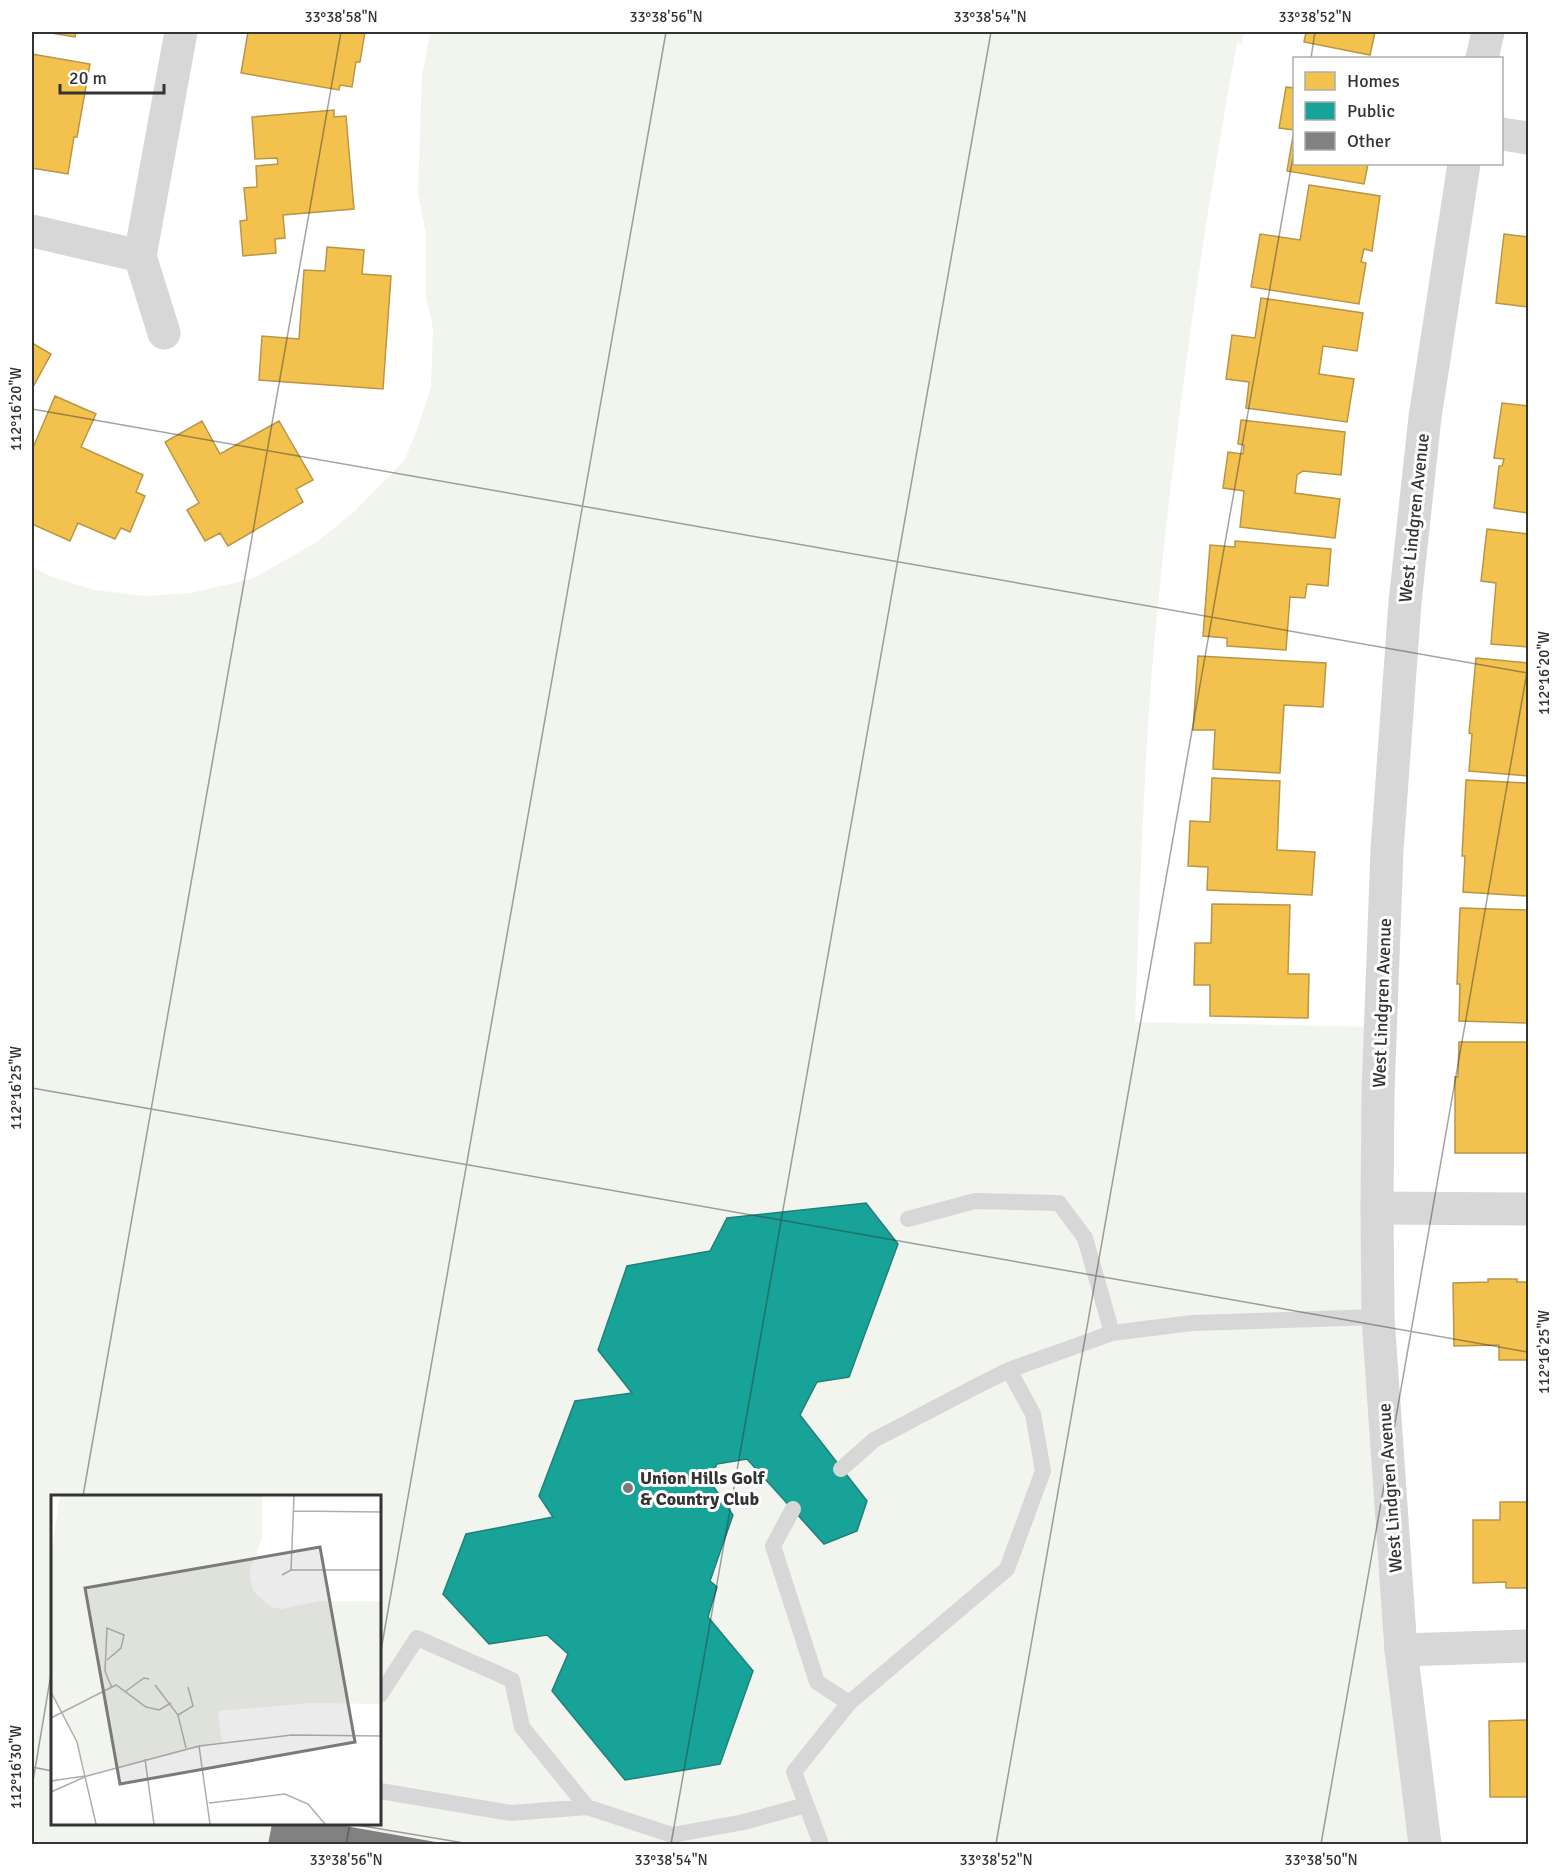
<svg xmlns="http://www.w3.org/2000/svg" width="1560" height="1876" font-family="Signika,sans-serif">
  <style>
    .green { fill: #f1f5ed; fill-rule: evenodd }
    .homes { fill: #f2c14e; stroke: #b99646; stroke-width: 1.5 }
    .public { fill: #17a398; stroke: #1f817a; stroke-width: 1.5 }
    .building { fill: #818181 }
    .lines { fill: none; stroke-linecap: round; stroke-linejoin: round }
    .service { stroke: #d7d7d7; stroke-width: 16 }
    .minor { stroke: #d7d7d7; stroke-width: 33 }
    .tertiary { stroke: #d7d7d7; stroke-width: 33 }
    .ticks { fill: none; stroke: #333; stroke-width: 1.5; stroke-opacity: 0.45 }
    .poi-dot { fill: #7a7a7a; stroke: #fff; stroke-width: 2 }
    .labels { text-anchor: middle; stroke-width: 6; stroke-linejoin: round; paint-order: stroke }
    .street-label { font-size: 18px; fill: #333; stroke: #fff }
    .poi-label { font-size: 18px; font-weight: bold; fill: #333; stroke: #fff; text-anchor: start }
    .inset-road { fill: none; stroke: #adadad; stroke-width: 1.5 }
    .view { fill: #7a7a7a; fill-opacity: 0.15; stroke: #7a7a7a; stroke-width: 3 }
    .inset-edge { fill: none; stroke: #333; stroke-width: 3 }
    .neatline { fill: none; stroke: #333; stroke-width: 2 }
    .ticks-label { font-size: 15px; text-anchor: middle; fill: #333 }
  </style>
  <rect width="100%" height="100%" fill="#fff"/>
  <path class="green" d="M430 32H1244L1242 44 1237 43C1200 243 1173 444 1154 646 1143 771 1140 897 1135 1022L1380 1027 1377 1153 1425 1844H32V566L50 576 94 590 145 596 190 593 252 579 317 542 356 510 404 461 418 427 431 387 433 329 426 296V234L418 193 422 76ZM52 1496H380V1824H52Z"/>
  <path class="homes" d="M45 32H76L75 37Z
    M248 32H365L360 62H356L352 87 340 85 339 90 241 73Z
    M1306 32H1375L1370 55 1304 42Z
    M32 54 90 64 77 137H74L68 174 32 168Z
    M1286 87 1294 88V164H1368L1364 184 1287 171 1294 130 1279 128Z
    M334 110V117L346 116 354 209 283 215 285 238 275 239 276 253 243 256 240 221 247 220 244 188 257 187 256 166 278 164 277 158 255 159 252 117Z
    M1309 185 1380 196 1372 251 1364 249 1361 262 1366 263 1359 304 1251 287 1260 234 1300 240Z
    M1504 234 1528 237V307L1496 303Z
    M327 247 364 250 362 274 391 276 383 389 259 380 262 336 299 339 304 270 325 271Z
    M1261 298 1363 313 1357 351 1323 346 1319 374 1354 379 1347 422 1246 408 1249 382 1226 379 1232 335 1255 338Z
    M32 343 51 354 32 389Z
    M55 396 96 414 81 447 143 475 136 492 145 496 130 532 121 528 115 539 78 523 70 541 32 524V450Z
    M1502 403 1528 406V513L1494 508 1499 466H1502L1504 459 1494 458Z
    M1241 420 1345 432 1341 475 1303 471 1297 475 1295 493 1340 499 1335 538 1240 527 1244 491 1223 488 1228 452 1243 454 1244 445 1238 444Z
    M202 421 220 454 279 421 313 480 296 489 303 502 228 546 220 533 205 541 187 510 199 503 165 442Z
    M1487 529 1528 534V647L1491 644 1496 583 1481 581Z
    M1235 541 1331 549 1328 586 1307 584 1305 598 1290 597 1286 650 1227 646V638L1203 636 1210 545 1235 547Z
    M1198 656 1326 663 1323 707 1284 705 1280 773 1213 769 1215 730H1193Z
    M1476 658 1528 663V776L1469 771 1472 734 1469 733Z
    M1212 778 1280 781 1277 850 1315 852 1312 895 1207 890 1208 867 1188 866 1190 821 1210 822Z
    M1466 780 1528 783V896L1463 892 1465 856H1462Z
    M1212 904 1290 905 1288 974H1309L1308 1018 1210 1016V985H1194L1195 943H1211Z
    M1460 908 1528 910V1023L1459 1021 1460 984H1457Z
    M1459 1042H1527V1153H1455V1077H1458Z
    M1488 1279H1517V1282H1528V1360H1499V1345L1454 1346 1453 1283 1488 1282Z
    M1500 1502H1528V1588H1506V1582L1473 1583V1520H1500Z
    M1528 1720V1797H1490L1489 1721Z"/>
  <path class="public" d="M866 1203 898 1244 849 1377 817 1382 800 1415 867 1501 857 1531 824 1544 747 1459 717 1464 709 1480 733 1515 710 1581 717 1587 708 1617 753 1671 720 1764 625 1780 552 1691 568 1654 547 1635 489 1644 443 1594 466 1534 553 1517 539 1496 575 1401 632 1393 598 1350 627 1266 710 1251 727 1218Z"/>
  <path class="building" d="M272 1824H334L447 1844H268Z"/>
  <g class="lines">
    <path class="service" d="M908 1219 975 1201 1059 1203 1085 1238 1112 1333
      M841 1469 874 1440 973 1388 1009 1370 1112 1333 1192 1323 1378 1317
      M793 1509 773 1546 817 1682 849 1703
      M380 1695 417 1638 512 1680 522 1727 587 1807
      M380 1791 511 1813 587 1807 672 1835 744 1822 806 1805
      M821 1844 794 1772 849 1703 1007 1569 1043 1471 1033 1414 1009 1370"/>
    <path class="minor" d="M1502 134 1528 138
      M32 231 140 256
      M164 333 140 256 181 32
      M1377 1208 1528 1209
      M1401 1650 1528 1646"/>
    <path class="tertiary" d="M1482 58 1488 32
      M1425 1844 1401 1650 1378 1317 1377 1208 1378 1093 1387 850 1405 602 1425 417 1464 164"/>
  </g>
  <path class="ticks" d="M1311 58 1315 32M32 409 1528 673M32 1088 1528 1352M83 1496 341 32M380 1656 666 32M32 1767 52 1771M32 1787 52 1668M351 1824 470 1844M346 1844 350 1824M671 1844 991 32M996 1844 1294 151M1321 1844 1528 666"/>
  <circle class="poi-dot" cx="628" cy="1488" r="6"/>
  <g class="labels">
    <g class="street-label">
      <text transform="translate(1414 518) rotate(-84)" y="6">West Lindgren Avenue</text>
      <text transform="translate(1382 1003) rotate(-88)" y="6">West Lindgren Avenue</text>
      <text transform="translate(1390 1488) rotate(-94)" y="6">West Lindgren Avenue</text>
    </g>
    <g class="poi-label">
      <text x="640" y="1484">Union Hills Golf<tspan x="640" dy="21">&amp; Country Club</tspan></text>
    </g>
  </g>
  <g transform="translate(51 1495)">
    <rect width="330" height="330" fill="#fff"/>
    <path d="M9 1H211V43L198 77 202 96 220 112 230 114 269 106H330V209L260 208 167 216 171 247 36 281 26 247 0 197V58Z" fill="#f1f5ed"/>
    <path class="inset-road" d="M243 16 330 17M240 75 243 1M231 80 240 75H330M56 165 70 153 73 140 56 133 54 176 61 193M104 190 127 220 135 253M75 196 93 183 98 184M0 197 26 247 45 329M127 220 142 211 137 192M0 223 65 190 95 212 108 215 120 208M148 251 159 329M94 264 103 329M0 286 34 281M0 297 36 281 148 251 241 240 330 241M158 308 234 299 257 309 274 329"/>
    <path class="view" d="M269 52 304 247 69 289 34 93Z"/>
    <rect width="330" height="330" class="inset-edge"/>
  </g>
  <rect width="1560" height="1876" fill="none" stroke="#ffffff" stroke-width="66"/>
  <rect x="1293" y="57" width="210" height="108" fill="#ffffff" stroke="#adadad" stroke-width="1.5"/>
  <rect x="1305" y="72" width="30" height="18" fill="#f2c14e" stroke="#adadad" stroke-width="1.5"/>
  <text x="1347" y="87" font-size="18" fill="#333333">Homes</text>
  <rect x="1305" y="102" width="30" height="18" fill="#17a398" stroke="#adadad" stroke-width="1.5"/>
  <text x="1347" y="117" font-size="18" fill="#333333">Public</text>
  <rect x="1305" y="132" width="30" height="18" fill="#818181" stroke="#adadad" stroke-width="1.5"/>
  <text x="1347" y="147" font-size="18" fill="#333333">Other</text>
  <path d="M60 84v9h104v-9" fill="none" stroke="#333333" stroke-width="3"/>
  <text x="69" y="84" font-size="18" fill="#333333" stroke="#ffffff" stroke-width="4.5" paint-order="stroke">20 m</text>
  <rect x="33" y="33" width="1494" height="1810" class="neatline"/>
  <g class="ticks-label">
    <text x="341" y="22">33°38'58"N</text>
    <text x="666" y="22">33°38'56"N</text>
    <text x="990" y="22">33°38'54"N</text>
    <text x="1315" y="22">33°38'52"N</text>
    <text transform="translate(16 409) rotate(-90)" y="5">112°16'20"W</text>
    <text transform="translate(1544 673) rotate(-90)" y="5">112°16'20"W</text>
    <text transform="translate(16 1088) rotate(-90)" y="5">112°16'25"W</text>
    <text transform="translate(1544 1352) rotate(-90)" y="5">112°16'25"W</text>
    <text transform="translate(16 1767) rotate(-90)" y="5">112°16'30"W</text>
    <text x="346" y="1865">33°38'56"N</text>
    <text x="671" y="1865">33°38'54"N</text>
    <text x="996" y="1865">33°38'52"N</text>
    <text x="1321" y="1865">33°38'50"N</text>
  </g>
</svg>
